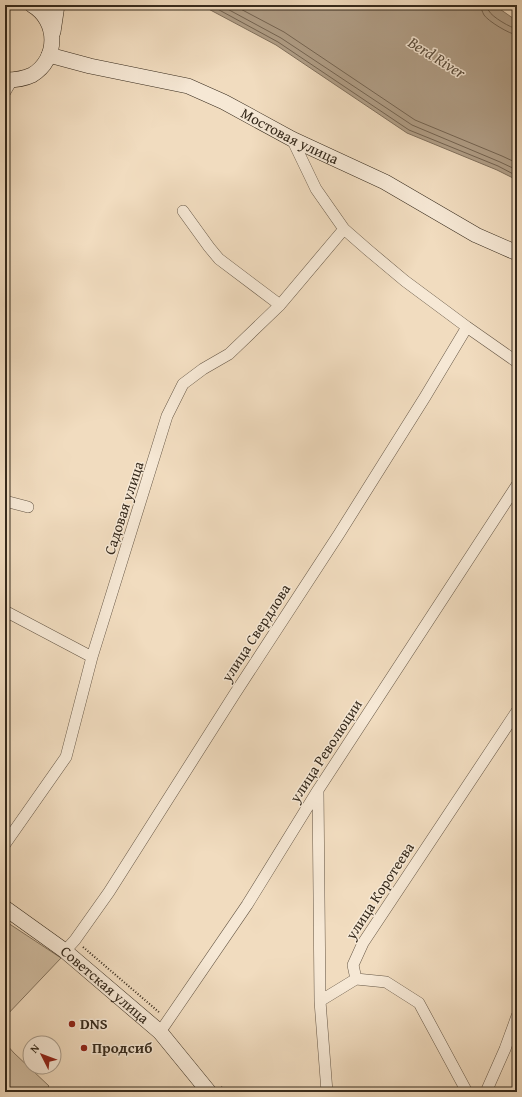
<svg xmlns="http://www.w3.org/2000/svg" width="522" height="1097" font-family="'Gentium Book Plus',serif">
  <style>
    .green { fill: #d1bea3; stroke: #847460 }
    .water { fill: #b19f88; stroke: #80705d }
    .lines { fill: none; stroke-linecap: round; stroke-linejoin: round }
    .shore { stroke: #746452; stroke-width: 1 }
    .street-casing { stroke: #655645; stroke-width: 12 }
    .secondary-casing { stroke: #362a1c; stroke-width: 16 }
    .path { stroke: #362a1c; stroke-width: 2; stroke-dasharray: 1 2; stroke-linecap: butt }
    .street { stroke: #f6e8d5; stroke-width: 11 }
    .secondary { stroke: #f6e8d5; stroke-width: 15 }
    .poi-dot { fill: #8f2418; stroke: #f6e8d5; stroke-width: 1.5 }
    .labels { text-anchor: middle; stroke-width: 3; stroke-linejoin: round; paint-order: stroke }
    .street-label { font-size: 15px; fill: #362a1c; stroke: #f6e8d5 }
    .poi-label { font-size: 15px; font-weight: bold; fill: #362a1c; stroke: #f6e8d5; text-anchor: start }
    .water-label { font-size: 16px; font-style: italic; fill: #5b4d3c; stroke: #f6e8d5 }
  </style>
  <rect width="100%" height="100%" fill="#f1dcbf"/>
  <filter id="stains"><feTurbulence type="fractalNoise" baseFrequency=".005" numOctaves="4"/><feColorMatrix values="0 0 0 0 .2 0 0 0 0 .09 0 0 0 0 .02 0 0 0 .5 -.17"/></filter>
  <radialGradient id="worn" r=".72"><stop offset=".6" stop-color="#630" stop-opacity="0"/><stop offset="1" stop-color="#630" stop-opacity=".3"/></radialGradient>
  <path class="green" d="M5 921 61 958 5 1017Z
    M5 1043 14 1053 49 1086 44 1092H5Z"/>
  <path class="water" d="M201 5H494L517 21V180L497 170 407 133 276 45Z"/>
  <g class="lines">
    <path class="shore" d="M210 5 278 42 409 130 498 166 517 176
      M220 5 281 38 412 125 500 162 517 170
      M233 5 284 32 415 120 502 156 517 163
      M481 5C481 9 482 11 484 15 488 21 509 34 517 35
      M487 5C487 8 487 9 489 11 492 17 511 28 517 29"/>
    <defs>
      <path id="street" d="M5 92 12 80
        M292 139 316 189 344 229 368 250 405 281 467 327 517 362
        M183 211 209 247 219 259 280 305
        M5 501 28 507
        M5 611 92 657
        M318 790 320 1001
        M5 844 66 757 92 657 167 416 183 384 203 369 229 354 280 305 344 229
        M65 951 75 940 109 892 234 695 339 534 425 397 467 327
        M356 979 386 982 419 1003 467 1092
        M160 1032 247 905 318 790 517 485
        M327 1092 320 1001 356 979 353 965 363 943 517 711
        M486 1092 505 1049 517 1016"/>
      <g id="secondary">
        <path d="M53 32 57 5"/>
        <path id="s1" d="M49 55 90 66 188 86 224 102 292 139 385 182 476 235 517 253"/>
        <path d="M5 80C14 80 24 79 32 75 59 59 58 20 32 5"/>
        <path id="s2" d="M5 908 65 951 160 1032 209 1092"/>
      </g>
    </defs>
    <use href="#street" class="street-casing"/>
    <use href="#secondary" class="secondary-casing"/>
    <path class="path" d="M83 947 160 1013
      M221 1087 226 1092"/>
    <use href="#street" class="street"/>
    <use href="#secondary" class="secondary"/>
  </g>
  <g class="poi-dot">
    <circle cx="72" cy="1024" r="4"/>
    <circle cx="84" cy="1048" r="4"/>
  </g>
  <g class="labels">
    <g class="street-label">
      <text dy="5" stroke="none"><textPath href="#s1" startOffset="256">Мостовая улица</textPath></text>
      <text transform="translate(124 508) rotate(-72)" y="5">Садовая улица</text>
      <text transform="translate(256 633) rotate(-57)" y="5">улица Свердлова</text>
      <text transform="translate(326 751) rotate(-57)" y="5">улица Революции</text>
      <text transform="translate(380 891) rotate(-57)" y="5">улица Коротеева</text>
      <text dy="5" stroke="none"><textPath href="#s2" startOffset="126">Советская улица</textPath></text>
    </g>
    <g class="poi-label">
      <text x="80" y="1029">DNS</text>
      <text x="92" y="1053">Продсиб</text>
    </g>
    <g class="water-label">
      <text transform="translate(437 57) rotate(32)" y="6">Berd River</text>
    </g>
  </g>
  <rect width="522" height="1097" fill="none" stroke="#f1dcbf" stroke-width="20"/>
  <rect x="6" y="6" width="510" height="1085" fill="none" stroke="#362a1c" stroke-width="2"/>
  <rect x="10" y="10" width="502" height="1077" fill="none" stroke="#362a1c"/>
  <g transform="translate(42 1055) rotate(312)"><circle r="19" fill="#f6e8d5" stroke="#a99c8b"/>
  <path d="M0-3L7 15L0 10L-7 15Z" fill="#8f2418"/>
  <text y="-6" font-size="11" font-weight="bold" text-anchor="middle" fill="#362a1c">N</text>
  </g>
  <rect width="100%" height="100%" filter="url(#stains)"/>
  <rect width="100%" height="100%" fill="url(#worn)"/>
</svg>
